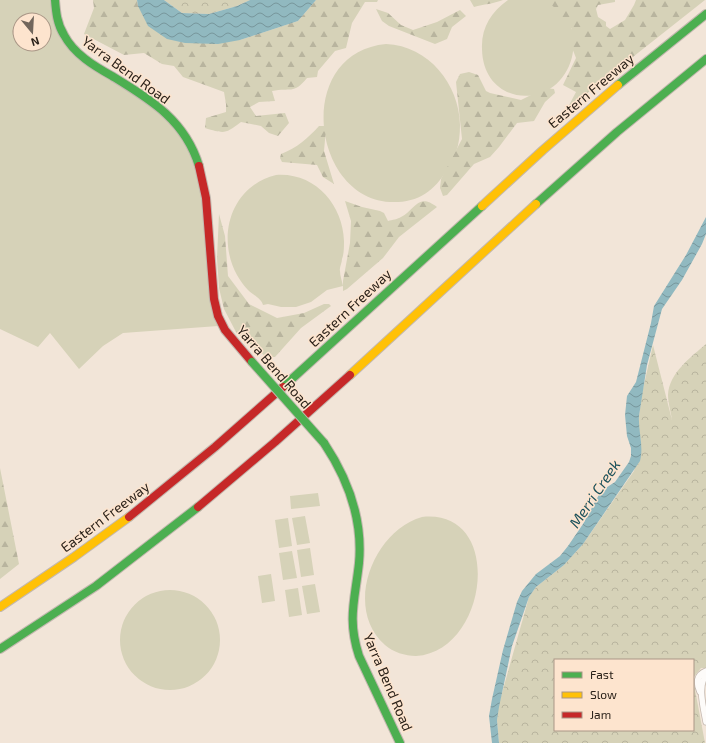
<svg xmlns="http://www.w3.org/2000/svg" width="706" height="743" font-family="'Exo 2',sans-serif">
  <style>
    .grass { fill: #d6d2b8; fill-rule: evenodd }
    .forest { fill: url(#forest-firs) }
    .park { fill: url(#park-crowns) }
    .water { fill: url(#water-waves) }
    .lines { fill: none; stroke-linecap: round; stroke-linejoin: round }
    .street-casing { stroke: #c3b8af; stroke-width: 7 }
    .fast-casing { stroke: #c3b8af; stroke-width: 10 }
    .slow-casing { stroke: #c3b8af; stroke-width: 10 }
    .jam-casing { stroke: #c3b8af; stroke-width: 10 }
    .street { stroke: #fdfbf9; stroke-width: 5.5 }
    .fast { stroke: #4caf50; stroke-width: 8 }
    .slow { stroke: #ffc107; stroke-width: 8 }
    .jam { stroke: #c62828; stroke-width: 8 }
    .fast-bridge-casing { stroke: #c3b8af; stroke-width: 10; stroke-linecap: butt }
    .fast-bridge { stroke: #4caf50; stroke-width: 8 }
    .labels { text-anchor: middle; stroke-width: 3; stroke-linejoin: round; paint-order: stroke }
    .street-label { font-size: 14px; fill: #2b221a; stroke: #fde4ce }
    .water-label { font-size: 15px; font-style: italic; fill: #1b515c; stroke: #fde4ce }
  </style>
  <defs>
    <pattern id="forest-firs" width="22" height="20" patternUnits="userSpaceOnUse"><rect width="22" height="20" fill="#d6d2b8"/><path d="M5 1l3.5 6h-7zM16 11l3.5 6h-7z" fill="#b8b49e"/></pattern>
    <pattern id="park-crowns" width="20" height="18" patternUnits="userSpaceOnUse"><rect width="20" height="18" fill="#d6d2b8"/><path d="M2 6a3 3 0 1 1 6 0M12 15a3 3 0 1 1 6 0" fill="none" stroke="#b8b49e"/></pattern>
    <pattern id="water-waves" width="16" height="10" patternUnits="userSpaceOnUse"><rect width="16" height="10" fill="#91b9c0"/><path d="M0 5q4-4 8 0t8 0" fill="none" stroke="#77969b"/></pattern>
  </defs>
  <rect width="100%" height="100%" fill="#f2e5d8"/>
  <path class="grass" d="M0 0H50L53 11 70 45 170 118 198 161 218 316V326L123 333 103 346 79 369 50 333 38 347 0 329ZM20 20H44V44H20Z
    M508 0H551C557 8 567 17 571 27 575 35 574 48 572 57 558 112 483 108 482 49 481 28 491 12 508 0Z
    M386 44C429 46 459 84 460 125 460 134 459 144 456 152 454 157 451 161 449 166 438 187 422 201 398 202 312 207 291 53 386 44Z
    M276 175C314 172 343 204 344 241 344 247 344 254 342 259 342 263 339 268 340 271 340 276 342 281 343 286L327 290 311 302 296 307H281L268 304 263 305C261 298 253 295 248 290 244 286 240 280 237 275 216 237 231 186 276 175Z
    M318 493 320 506 291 509 290 496Z
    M305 516 310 543 297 545 292 518Z
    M422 517C505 508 489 651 416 656 405 656 393 652 385 645 343 608 373 531 422 517Z
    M288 518 292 546 279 548 275 520Z
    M310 548 314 575 301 577 297 550Z
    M292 551 297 578 283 580 279 553Z
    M271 574 275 601 262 603 258 576Z
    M315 584 320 612 307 614 302 586Z
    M298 588 302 615 289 617 285 590Z
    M120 640a50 50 0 1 1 100 0a50 50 0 1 1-100 0Z"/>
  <path class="forest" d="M93 0H137L138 6 240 40 298 21 316 0H378L377 2H365L352 23 346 48 335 51 318 71 317 77 307 78C293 95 291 87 272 91L275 101 259 102 250 107 256 116 285 113 289 123 278 136 269 133 261 126 241 122C225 134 225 134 205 128L206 118 226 112V104L224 92 183 77 174 66 162 64 144 53 124 55 84 34 94 8Z
    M470 0H503C493 4 484 4 474 7Z
    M544 0H615V2L598 5 596 9 598 17 606 22V26L610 29 625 20 634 5 636 0H705L567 109 576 92 563 85 576 58 569 40 572 29 554 7Z
    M376 9 388 13 401 25 413 30 437 22 460 10 466 16 452 27 447 39 435 44 389 26 382 21Z
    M469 72 478 75 486 91 490 93 521 100 545 88 554 89 555 93 545 102 534 121 517 123 499 147 490 157 474 164 447 195 443 196 440 188 441 179 462 139 456 82 460 74Z
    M319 126H324L326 129 324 151 334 184 323 177 317 165 282 162 280 158 281 154C297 148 308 138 319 126Z
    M345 201 362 207 380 211 384 213 388 221C392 220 398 219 401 217 415 210 418 192 437 207L399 237 383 258 347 289 343 291V281L350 243 351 221Z
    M219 214 225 236 228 276 249 304 277 318 304 313 324 304H329L331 306 301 328 275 357H266L236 332 224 309 219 288 217 258Z
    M0 468 19 564 0 579Z"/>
  <path class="park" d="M164 0H250L237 6 209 14 182 13Z
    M706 344V668H701L693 678V660H555V730H693V679L705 743H499L497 720 498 707 529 597 536 587 564 565 583 544 634 471 641 442 638 424 642 393 653 345 672 420C671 412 668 403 668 395 669 373 691 357 706 344Z"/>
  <path class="water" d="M137 0H164L182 13 209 14 237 6 250 0H316L298 21 240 40 218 44 185 43 167 39 148 26 138 6Z
    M706 217V234L702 244 682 280 662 309 647 365 639 416C638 431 644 446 640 461L583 544 564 565 536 587 529 597 512 646 499 707 497 720 499 743H492L489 716 492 699 503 650 517 602 522 591 536 574 560 556 568 546 583 524 601 491 615 482 629 462 631 456V448L627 436 625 415 627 396 636 382 651 323 654 306 686 255Z"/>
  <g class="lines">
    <defs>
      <path id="street" d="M706 676C697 685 704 710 706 722
        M700 692C696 683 696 675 706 671"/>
      <path id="fast" d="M55 0C56 12 57 24 64 35 74 54 94 66 112 76 151 100 185 120 199 166
        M618 85 706 14
        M536 204 617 132 706 59
        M283 387 482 206
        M324 443C348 479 363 519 359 563 355 600 347 619 359 656L400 743
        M0 649 96 586 198 507"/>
      <path id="slow" d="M482 206 543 150 618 85
        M350 375 536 204
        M0 607 74 557 129 517"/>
      <path id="jam" d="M199 166 206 198 214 299 218 316 225 330 252 362
        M198 507 275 442 350 375
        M129 517 215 447 283 387"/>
    </defs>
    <use href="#street" class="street-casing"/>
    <use href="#fast" class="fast-casing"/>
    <use href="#slow" class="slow-casing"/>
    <use href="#jam" class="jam-casing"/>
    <use href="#street" class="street"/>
    <use href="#fast" class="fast"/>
    <use href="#slow" class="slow"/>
    <use href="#jam" class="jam"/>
    <defs>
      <path id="fast-bridge" d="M252 362 324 443"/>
    </defs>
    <use href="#fast-bridge" class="fast-bridge-casing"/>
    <use href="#fast-bridge" class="fast-bridge"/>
  </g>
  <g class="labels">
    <g class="street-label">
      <text transform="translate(126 70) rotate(36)" y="5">Yarra Bend Road</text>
      <text transform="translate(591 91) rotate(-40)" y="5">Eastern Freeway</text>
      <text transform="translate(350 308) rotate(-43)" y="5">Eastern Freeway</text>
      <text transform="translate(274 367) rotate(49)" y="5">Yarra Bend Road</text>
      <text transform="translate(105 517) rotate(-37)" y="5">Eastern Freeway</text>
      <text transform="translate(388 682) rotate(67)" y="5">Yarra Bend Road</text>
    </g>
    <g class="water-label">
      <text transform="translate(595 494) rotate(-56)" y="5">Merri Creek</text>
    </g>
  </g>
  <rect x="554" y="659" width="140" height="72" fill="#fde4ce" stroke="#a99686"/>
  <rect x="562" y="672" width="20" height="6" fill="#4caf50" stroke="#a99686"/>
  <text x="590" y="679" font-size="12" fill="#2b221a">Fast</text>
  <rect x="562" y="692" width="20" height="6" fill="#ffc107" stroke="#a99686"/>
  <text x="590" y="699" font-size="12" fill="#2b221a">Slow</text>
  <rect x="562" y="712" width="20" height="6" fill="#c62828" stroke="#a99686"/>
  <text x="590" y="719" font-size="12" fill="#2b221a">Jam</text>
  <g transform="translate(32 32) rotate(162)"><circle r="19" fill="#fde4ce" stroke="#a99686"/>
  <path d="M0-3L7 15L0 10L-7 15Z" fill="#71665c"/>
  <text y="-6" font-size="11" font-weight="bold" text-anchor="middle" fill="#2b221a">N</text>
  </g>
</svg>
